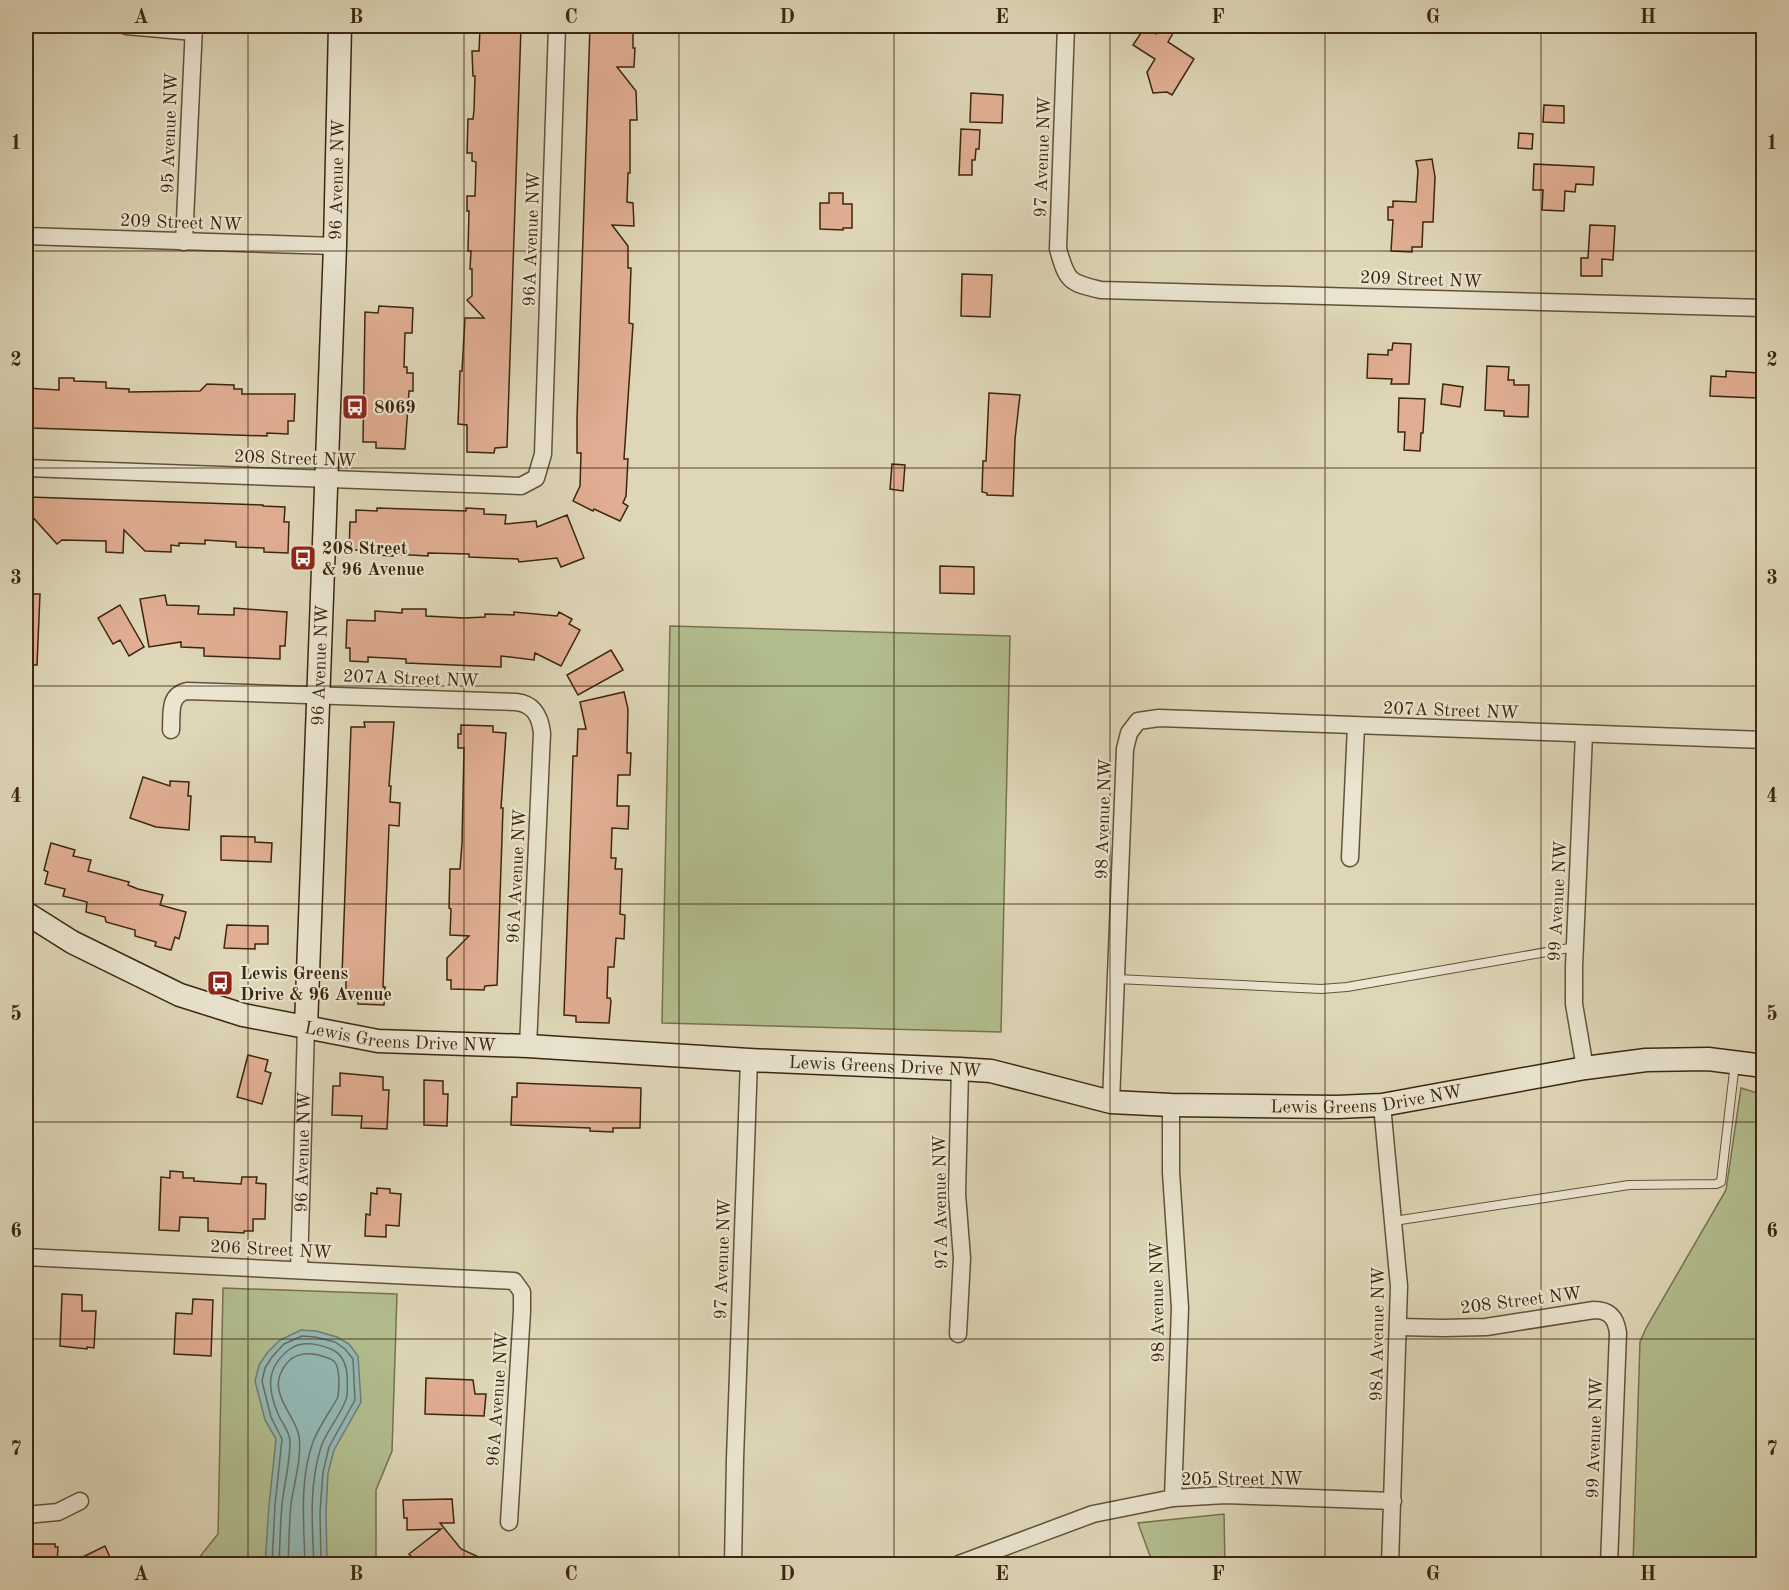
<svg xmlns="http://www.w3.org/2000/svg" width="1789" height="1590" font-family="'Old Standard TT',serif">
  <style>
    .green { fill: #b2bd8e; stroke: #77724e; stroke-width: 1.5 }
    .water { fill: #94b8b4; stroke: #717e72; stroke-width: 1.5 }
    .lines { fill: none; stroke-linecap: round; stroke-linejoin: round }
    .shore { stroke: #686f61; stroke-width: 1.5 }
    .building { fill: #e1ae93; stroke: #3c260e; stroke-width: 1.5 }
    .lane-casing { stroke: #645238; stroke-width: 10 }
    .street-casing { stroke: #645238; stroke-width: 19 }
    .secondary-casing { stroke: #3c260e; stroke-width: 25 }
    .lane { stroke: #eae4d0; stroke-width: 8 }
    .street { stroke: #eae4d0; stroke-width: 16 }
    .secondary { stroke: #eae4d0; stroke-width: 22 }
    .grid { fill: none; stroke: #3c260e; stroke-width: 1.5; stroke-opacity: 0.55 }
    .labels { text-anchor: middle; stroke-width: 4.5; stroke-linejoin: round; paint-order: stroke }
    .street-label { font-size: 18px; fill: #3c260e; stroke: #eae4d0 }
    .poi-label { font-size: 18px; font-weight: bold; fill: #3c260e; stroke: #eae4d0; text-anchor: start }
    .neatline { fill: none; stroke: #3c260e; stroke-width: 2 }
    .grid-label { font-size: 20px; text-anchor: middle; font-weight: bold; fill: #3c260e }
  </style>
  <rect width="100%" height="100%" fill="#ded6b7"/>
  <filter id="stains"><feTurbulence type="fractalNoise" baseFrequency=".00333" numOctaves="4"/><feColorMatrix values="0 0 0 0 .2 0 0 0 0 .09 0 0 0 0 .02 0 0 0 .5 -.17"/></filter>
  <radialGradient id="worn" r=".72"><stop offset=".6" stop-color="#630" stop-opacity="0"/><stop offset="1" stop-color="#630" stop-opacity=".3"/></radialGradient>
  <path class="green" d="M670 626 1010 636 1001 1032 662 1023Z
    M1741 1088 1764 1095 1763 1564H1633L1640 1342 1646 1328 1726 1190Z
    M223 1288 397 1294 392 1451 376 1490V1564H194L218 1534Z
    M1224 1514 1225 1564H1153L1138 1523Z"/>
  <path class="water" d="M301 1330 316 1331 337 1337 349 1344 358 1356 361 1402 334 1450 328 1473 326 1512 327 1564H265L269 1505 276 1439 265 1420 255 1381 259 1365 267 1353 280 1340Z"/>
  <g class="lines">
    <path class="shore" d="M272 1564 275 1505 282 1439 271 1417 262 1381 265 1368 272 1357 284 1344 302 1336 315 1337 335 1342 345 1349 353 1359 355 1400 329 1447 323 1472 320 1512 321 1564
      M279 1564C280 1545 280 1525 282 1505 284 1484 290 1464 290 1442 290 1431 282 1424 278 1414 267 1388 266 1367 290 1349 302 1340 320 1344 333 1350 349 1358 348 1379 347 1395 346 1408 326 1431 321 1447 309 1484 312 1526 314 1564
      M288 1564C289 1544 289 1524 291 1504 294 1483 302 1458 299 1436 295 1416 272 1396 280 1375 288 1354 305 1350 325 1357 329 1358 334 1360 336 1364 340 1373 339 1388 338 1397 330 1412 319 1426 313 1442 299 1480 304 1525 305 1564"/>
  </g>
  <path class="building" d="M590 26H633V48H635L634 67H617L636 91 637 120H630V173H628L627 202 633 203 634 226 612 225 628 246V268H631L629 323 633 324 624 459H628L626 496 623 503 628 506 620 521 594 509 593 511 573 501 580 486 581 453H577V418Z
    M1162 26 1173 33 1168 42 1194 59 1172 95 1167 92 1153 93 1147 72 1155 59 1133 45 1145 27 1156 34Z
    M502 27H521L507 447 495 448 494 453 467 452V425L458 424 460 371H462L465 318H484L467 300 472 296V269H470L471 251H468L469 211H467V196H475L476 162 472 161V153H467L468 119H473L474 110 475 76H473L472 51H479L480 28 502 29Z
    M971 93 1003 95 1002 123 970 122Z
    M1544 105 1564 106V123L1543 122Z
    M961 129 980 130 979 149H976L975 160H972V175H959Z
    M1519 133 1533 134 1532 149 1518 148Z
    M1432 159 1435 177 1433 222H1423L1422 247H1412V252L1391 251 1393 220H1388V207H1393V201L1416 202 1418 170 1416 161Z
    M1534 164 1594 167 1593 185 1576 184 1575 192 1565 191 1564 211 1542 210 1543 190H1533Z
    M829 193H843V204H852V228H843V230L820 229V203H829Z
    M1590 225 1615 226 1613 260 1602 259V276H1581V258H1588Z
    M962 274 992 275 990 317 961 316Z
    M379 306 413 308 412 333H405L404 367H407V373H413V391H409L405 449 376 448V442H363L365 312 378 313Z
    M1393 343 1411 344 1409 384H1391L1392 379 1367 378 1368 354 1388 355V350H1392Z
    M1487 366 1509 367 1508 380H1514V385H1529L1528 417 1504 416V411L1485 410Z
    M1726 371 1759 373 1758 398 1710 396 1711 376 1726 377Z
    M59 378H74V381L106 382V388L129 389V392L200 391 207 384 234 385V389H242V394H295L294 421H288V434L267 433V436L32 428 33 416H30V412H26V388L59 390Z
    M1443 384 1463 387 1460 407 1441 404Z
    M989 393 1020 395 1015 439 1013 496 987 495V493L982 492 983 461H986Z
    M1399 398 1425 399 1423 433H1421L1420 451 1404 450 1405 432H1398Z
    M892 464 905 465 903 491 890 489Z
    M29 497 263 505V506L285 507 284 522H289L288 553 264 552V548L236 547V542L205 540V544L179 543V546L171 545V552L145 551 124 530 123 553 106 552V541L62 540 57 544 28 512Z
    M377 508 466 511V508L484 509V514L506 515 505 524 536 521 537 527 567 515 584 558 561 567 557 558 519 562 518 559 469 557V554L428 553V556L393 554V556L377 555V550H349L350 522H356V510L377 511Z
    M940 566 974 567V594L940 593Z
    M26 594H40L37 665H26Z
    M165 595 167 605 199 606 198 614 234 615V608L287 612 285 646H280V659L204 656V648L181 647V642L149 647 140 599Z
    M120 605 144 647 129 656 120 640 113 644 98 618Z
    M402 609H426V616L464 618 485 617V614L514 615V612L557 616 559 612 572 619 569 624 580 630 561 666 535 653 534 660 501 656V667L406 663V659L368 657V662L350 661V648H346L347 620 375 621V611L402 613Z
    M611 650 623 670 578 695 567 675Z
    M624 692 628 709 627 753H631L630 775H618L617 806H629L628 829 612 828 611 858H616L615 869H622L620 914 625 915 624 939 616 938 614 967H608L607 998H610L611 1001 609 1023 576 1022V1016L564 1015 573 756H577L578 729H586L580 702Z
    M364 722H394L389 786H391L390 802 400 803 399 826 389 825 383 987H385L384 1005 358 1004V999H346V975H342L351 727H365Z
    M461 725 493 726V732L506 733 501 808H503L497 985 485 986 484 990 451 989V980H447V958L469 936 450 935 451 909 449 908 450 869H460L462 843 464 748H458V734H461Z
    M143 777 170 786V781L189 782 188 796H191L189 830 156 827 130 818Z
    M221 836 255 837V842L272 843 271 862 221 860Z
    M51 843 75 850 73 856 91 860 88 871 129 882 128 885 138 889 163 895 160 905 186 912 179 939 175 937 171 950 155 946 156 942 135 936V930L106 922 105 917 86 912 87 902 63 896 65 889 45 884 48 872 44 870Z
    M227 925 268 926V944H255V949L224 948Z
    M248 1055 268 1060 265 1071 271 1073 262 1104 237 1097Z
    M340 1073 383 1077V1090H389L387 1129 361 1128 362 1116 332 1115 333 1086H340Z
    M424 1080 443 1081V1094H448L447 1126 424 1125Z
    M517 1083 641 1088 640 1128H613V1132L590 1131V1128L511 1125 512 1097H517Z
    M170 1171 183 1172V1178H194V1181L241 1184 242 1177H257L256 1183 266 1184 265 1219H253V1231H244V1233L208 1231V1218L180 1217 179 1231 159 1230 161 1177 170 1178Z
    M377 1188 390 1189V1193L401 1194 399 1226 386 1225V1237L365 1236 366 1214 370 1215 371 1193 377 1194Z
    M62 1294 82 1295V1311H96L94 1348 87 1347V1349L60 1346Z
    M193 1299 213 1300 211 1356 174 1354 176 1313 192 1314Z
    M426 1378 473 1380 475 1394H486L484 1416 425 1414Z
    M452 1499 454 1523H440L461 1549 494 1564H418L409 1554 441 1529 407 1530V1518H404L403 1500Z
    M26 1544H55V1547H58L57 1564H26Z
    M105 1546 113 1564H68L93 1552Z"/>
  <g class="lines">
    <defs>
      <path id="lane" d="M1117 979 1321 989 1347 987 1575 947
        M1394 1221 1629 1185 1716 1184 1721 1182 1735 1063"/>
      <g id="street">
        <path d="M126 26 194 32"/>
        <path d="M1066 26 1058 249C1067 281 1069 283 1101 290L1764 308"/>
        <path d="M26 236 335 246"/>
        <path d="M184 242 194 26"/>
        <path d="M26 468 521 486 536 478 543 454 557 26"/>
        <path d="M171 730C172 714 168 695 187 691L516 702C534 704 540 716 542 733L528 1046"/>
        <path d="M1584 734 1574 967V1004L1585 1068"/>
        <path d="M1350 858 1356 726"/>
        <path d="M1111 1102 1125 749 1129 733 1138 721 1159 718 1764 740"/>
        <path d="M1171 1105V1172L1180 1308 1173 1498"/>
        <path d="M1382 1105 1399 1286 1390 1564"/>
        <path d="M26 1257 514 1281 522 1292V1311L509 1522"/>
        <path id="s1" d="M299 1270 306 1027"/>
        <path d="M1399 1327 1443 1328 1486 1327 1594 1310C1610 1310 1616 1318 1618 1333L1609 1564"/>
        <path d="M958 1334 962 1258 957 1194 960 1069"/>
        <path d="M26 1515 58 1512 80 1501"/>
        <path d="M733 1564 735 1459 749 1060"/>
        <path d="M959 1564 1093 1514 1173 1498 1226 1495 1393 1501"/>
      </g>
      <g id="secondary">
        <path id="s2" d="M26 913 72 942 180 995 243 1015 378 1041 528 1046 749 1060 960 1069 991 1071 1111 1102 1171 1105 1337 1107 1382 1105 1585 1068 1646 1060 1708 1059 1764 1066"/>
        <path id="s3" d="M306 1027 335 246 340 26"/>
      </g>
    </defs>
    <use href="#lane" class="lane-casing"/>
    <use href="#street" class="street-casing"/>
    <use href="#secondary" class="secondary-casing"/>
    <use href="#lane" class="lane"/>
    <use href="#street" class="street"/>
    <use href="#secondary" class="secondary"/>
  </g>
  <path class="grid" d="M248 26V1564M464 26V1564M679 26V1564M894 26V1564M1110 26V1564M1325 26V1564M1541 26V1564M26 251H1764M26 468H1764M26 686H1764M26 904H1764M26 1122H1764M26 1339H1764"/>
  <defs>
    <symbol id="bus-square" viewBox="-11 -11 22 22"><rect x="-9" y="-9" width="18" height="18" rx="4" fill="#8f2418" stroke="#eae4d0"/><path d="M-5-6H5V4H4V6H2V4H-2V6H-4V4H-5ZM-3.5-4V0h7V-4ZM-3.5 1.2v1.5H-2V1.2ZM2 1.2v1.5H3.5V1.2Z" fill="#fff"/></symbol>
  </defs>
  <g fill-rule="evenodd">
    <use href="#bus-square" x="340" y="392" width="30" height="30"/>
    <use href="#bus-square" x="288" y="543" width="30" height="30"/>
    <use href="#bus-square" x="205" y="968" width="30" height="30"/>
  </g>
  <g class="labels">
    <g class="street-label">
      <text transform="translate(169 133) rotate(-88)" y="6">95 Avenue NW</text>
      <text transform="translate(1042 157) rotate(-88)" y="6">97 Avenue NW</text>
      <text dy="6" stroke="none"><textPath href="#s3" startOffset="848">96 Avenue NW</textPath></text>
      <text transform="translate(181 222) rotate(2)" y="6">209 Street NW</text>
      <text transform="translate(531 239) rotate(-88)" y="6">96A Avenue NW</text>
      <text transform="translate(1421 279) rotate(2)" y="6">209 Street NW</text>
      <text transform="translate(295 458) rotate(2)" y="6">208 Street NW</text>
      <text dy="6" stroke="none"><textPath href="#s3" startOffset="362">96 Avenue NW</textPath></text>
      <text transform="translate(411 678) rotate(2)" y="6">207A Street NW</text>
      <text transform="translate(1451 710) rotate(2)" y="6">207A Street NW</text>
      <text transform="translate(1103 819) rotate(-88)" y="6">98 Avenue NW</text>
      <text transform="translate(516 876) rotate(-87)" y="6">96A Avenue NW</text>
      <text transform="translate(1557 901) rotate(-87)" y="6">99 Avenue NW</text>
      <text dy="6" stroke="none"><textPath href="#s2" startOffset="400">Lewis Greens Drive NW</textPath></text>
      <text dy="6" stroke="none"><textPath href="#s2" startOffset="886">Lewis Greens Drive NW</textPath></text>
      <text dy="6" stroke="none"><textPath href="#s2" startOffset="1372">Lewis Greens Drive NW</textPath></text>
      <text dy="6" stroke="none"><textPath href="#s1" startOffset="118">96 Avenue NW</textPath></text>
      <text transform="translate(940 1202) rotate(-91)" y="6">97A Avenue NW</text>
      <text transform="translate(271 1249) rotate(3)" y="6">206 Street NW</text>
      <text transform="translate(722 1259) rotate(-88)" y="6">97 Avenue NW</text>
      <text transform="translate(1521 1300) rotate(-7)" y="6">208 Street NW</text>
      <text transform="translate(1157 1302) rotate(-91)" y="6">98 Avenue NW</text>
      <text transform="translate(1377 1334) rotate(-89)" y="6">98A Avenue NW</text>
      <text transform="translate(497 1399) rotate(-86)" y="6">96A Avenue NW</text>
      <text transform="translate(1594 1438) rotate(-88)" y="6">99 Avenue NW</text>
      <text x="1242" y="1485">205 Street NW</text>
    </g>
    <g class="poi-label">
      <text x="374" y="413">8069</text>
      <text x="322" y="554">208 Street<tspan x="322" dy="21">&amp; 96 Avenue</tspan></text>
      <text x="240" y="979">Lewis Greens<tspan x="240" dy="21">Drive &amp; 96 Avenue</tspan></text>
    </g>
  </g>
  <rect width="1789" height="1590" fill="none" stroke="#ded6b7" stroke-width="66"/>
  <rect x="33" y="33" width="1723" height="1524" class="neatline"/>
  <g class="grid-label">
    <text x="141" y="23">A</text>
    <text x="356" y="23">B</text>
    <text x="571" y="23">C</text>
    <text x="787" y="23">D</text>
    <text x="1002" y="23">E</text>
    <text x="1218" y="23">F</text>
    <text x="1433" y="23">G</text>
    <text x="1648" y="23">H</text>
    <text x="16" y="149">1</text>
    <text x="1772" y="149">1</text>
    <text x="16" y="366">2</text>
    <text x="1772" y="366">2</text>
    <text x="16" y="584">3</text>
    <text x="1772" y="584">3</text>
    <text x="16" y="802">4</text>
    <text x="1772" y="802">4</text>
    <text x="16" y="1020">5</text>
    <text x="1772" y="1020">5</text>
    <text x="16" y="1237">6</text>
    <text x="1772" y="1237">6</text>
    <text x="16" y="1455">7</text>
    <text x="1772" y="1455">7</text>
    <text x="141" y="1580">A</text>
    <text x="356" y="1580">B</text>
    <text x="571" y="1580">C</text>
    <text x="787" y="1580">D</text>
    <text x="1002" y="1580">E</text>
    <text x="1218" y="1580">F</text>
    <text x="1433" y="1580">G</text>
    <text x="1648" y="1580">H</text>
  </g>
  <rect width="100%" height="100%" filter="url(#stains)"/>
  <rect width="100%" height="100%" fill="url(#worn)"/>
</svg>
